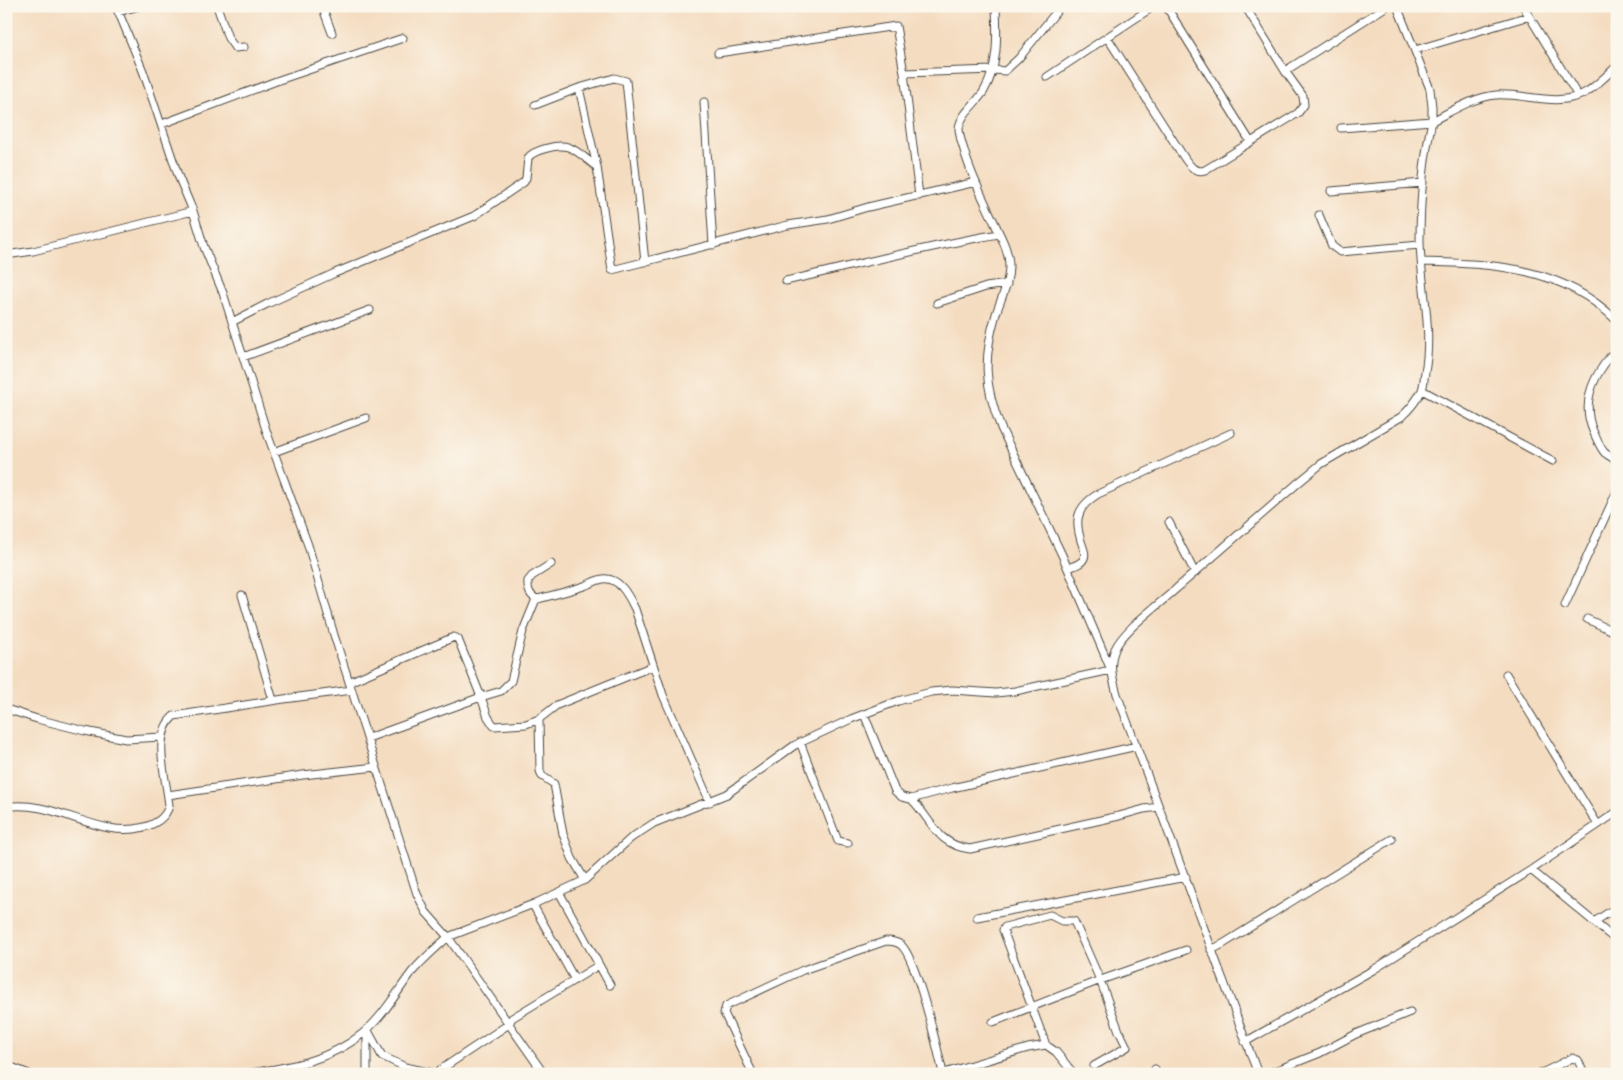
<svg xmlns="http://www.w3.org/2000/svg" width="1623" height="1080" font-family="'Patrick Hand',sans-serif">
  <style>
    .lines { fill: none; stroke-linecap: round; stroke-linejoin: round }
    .minor-casing { stroke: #494641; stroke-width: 9 }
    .minor { stroke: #fff; stroke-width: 7 }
  </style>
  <rect width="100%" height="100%" fill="#fbf7ec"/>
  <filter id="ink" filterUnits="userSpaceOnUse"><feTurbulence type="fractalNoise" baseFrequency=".02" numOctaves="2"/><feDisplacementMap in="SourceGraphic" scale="10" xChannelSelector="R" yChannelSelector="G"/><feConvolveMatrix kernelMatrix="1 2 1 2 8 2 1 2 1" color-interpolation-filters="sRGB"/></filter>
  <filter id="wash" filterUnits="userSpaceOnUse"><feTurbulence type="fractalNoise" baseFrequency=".0096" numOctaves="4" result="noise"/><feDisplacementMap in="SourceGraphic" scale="20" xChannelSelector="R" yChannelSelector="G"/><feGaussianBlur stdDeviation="1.12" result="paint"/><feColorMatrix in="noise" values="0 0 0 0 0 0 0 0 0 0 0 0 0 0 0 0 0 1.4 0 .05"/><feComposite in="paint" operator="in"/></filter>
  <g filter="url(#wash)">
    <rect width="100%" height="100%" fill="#f4dcc0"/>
  </g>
  <g filter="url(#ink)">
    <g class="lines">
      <defs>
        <path id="minor" d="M116 6 143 71 179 178 193 211 204 247 223 293 267 433 308 545 334 635 417 894 426 912 448 937C436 948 423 959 412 972 396 993 383 1017 362 1034 329 1061 286 1068 244 1074
          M217 6 228 38 235 48 244 47
          M322 6 332 33
          M1166 6 1250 141
          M1523 6 1578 96
          M118 12 139 6
          M1107 37 1185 159C1191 167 1195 173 1205 170L1298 113 1304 105 1303 96 1285 71 1245 6
          M1415 50 1529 16
          M718 53 896 26 904 73 919 196
          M1285 71 1387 6
          M904 73 994 70 1005 71 1019 58 1061 6
          M1047 77 1154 6
          M579 88 614 78 626 81 645 262
          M704 102 713 245
          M535 105 579 88 597 167 612 270 788 225 828 219 868 207 976 182
          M162 124 279 80 403 38
          M1341 128 1432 121V107L1430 89 1397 6
          M1331 191 1423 183
          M1319 215 1332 246 1340 252 1420 245
          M6 255 33 251 193 211
          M1422 262C1495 264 1562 266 1617 321
          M786 281C857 265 927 246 999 234
          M937 303 986 287 1007 284
          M232 322 267 304 335 273 474 216 524 182 526 178 528 158C533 150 558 144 568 147 578 150 588 161 597 167
          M1617 349C1595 372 1580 400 1593 431 1596 437 1599 446 1604 452 1607 455 1613 458 1617 461
          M243 357 370 310
          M1422 390 1553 461
          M274 452 366 418
          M1169 522 1195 573
          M551 564 532 576 528 581C527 589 530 597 538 599 553 595 569 591 584 586 590 584 596 580 603 579 620 577 629 597 635 609L663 695 710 802
          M1068 568C1073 566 1082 564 1084 558 1086 554 1084 551 1083 547 1074 522 1075 508 1098 494L1231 433
          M242 595 273 700
          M1565 605 1617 491
          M1587 619 1617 633
          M1506 674 1598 825
          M349 682 454 637 458 639 481 697 501 691 511 681 523 631 536 599
          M6 709 37 719 85 731 126 739 162 737
          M864 714 895 791 902 797 911 799 952 788 1137 746
          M539 719 557 705 653 666
          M368 738 481 697 488 717 494 726 526 724 539 719 540 771 542 776 554 784 563 834 572 858 585 880
          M800 742 838 841 848 843
          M168 795 303 775 376 767
          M911 799C932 819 936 845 970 849L1119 816 1144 809 1159 807
          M6 807C39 800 77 822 109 828 129 832 162 829 169 806 167 780 151 735 174 716L284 699 352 690
          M1531 870 1617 941
          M559 892 610 985
          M533 905 575 980
          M977 917 1186 877
          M1594 922 1617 907
          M1211 950 1223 944 1392 839
          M993 1022 1098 981 1186 950
          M367 1029 382 1056 405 1067 437 1074
          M367 1030V1074
          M1245 1042 1373 970 1531 870 1617 812
          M1046 1045 1003 930 1005 927 1050 915 1062 921H1074L1100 980 1119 1031 1127 1047 1094 1066
          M6 1065 29 1074
          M1155 1069 1156 1074
          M438 1074 440 1070 509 1024 512 1018 599 965
          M544 1074 448 937 536 903 585 880 631 838 654 823 727 794 795 745 851 719 898 701 931 692 952 690 996 693 1015 691 1111 670 1062 555 1001 428C984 386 983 357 996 314 1001 298 1009 284 1009 266 1009 251 1001 237 995 224 984 200 971 176 964 150 962 144 959 135 959 128 961 113 977 103 984 91 999 65 997 35 996 6
          M753 1074 724 1013 726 1006 803 970 886 941C891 941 897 942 901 945 916 957 938 1051 943 1073
          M941 1074 1028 1048 1046 1045 1056 1052 1074 1074
          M1258 1074 1117 694C1113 679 1108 665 1115 649 1124 629 1160 604 1177 588 1217 553 1258 518 1298 483L1321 464 1401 417C1409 410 1417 400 1422 390 1424 385 1424 377 1425 372 1433 329 1421 285 1420 242 1420 201 1423 161 1432 121 1452 111 1474 97 1496 95 1526 93 1561 109 1588 91 1598 84 1607 75 1617 66
          M1267 1074 1320 1053 1356 1034 1410 1012
          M1540 1074 1572 1058 1578 1060 1584 1074"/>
      </defs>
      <use href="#minor" class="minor-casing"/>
      <use href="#minor" class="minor"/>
    </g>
  </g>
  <rect width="1623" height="1080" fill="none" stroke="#fbf7ec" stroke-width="25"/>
</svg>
